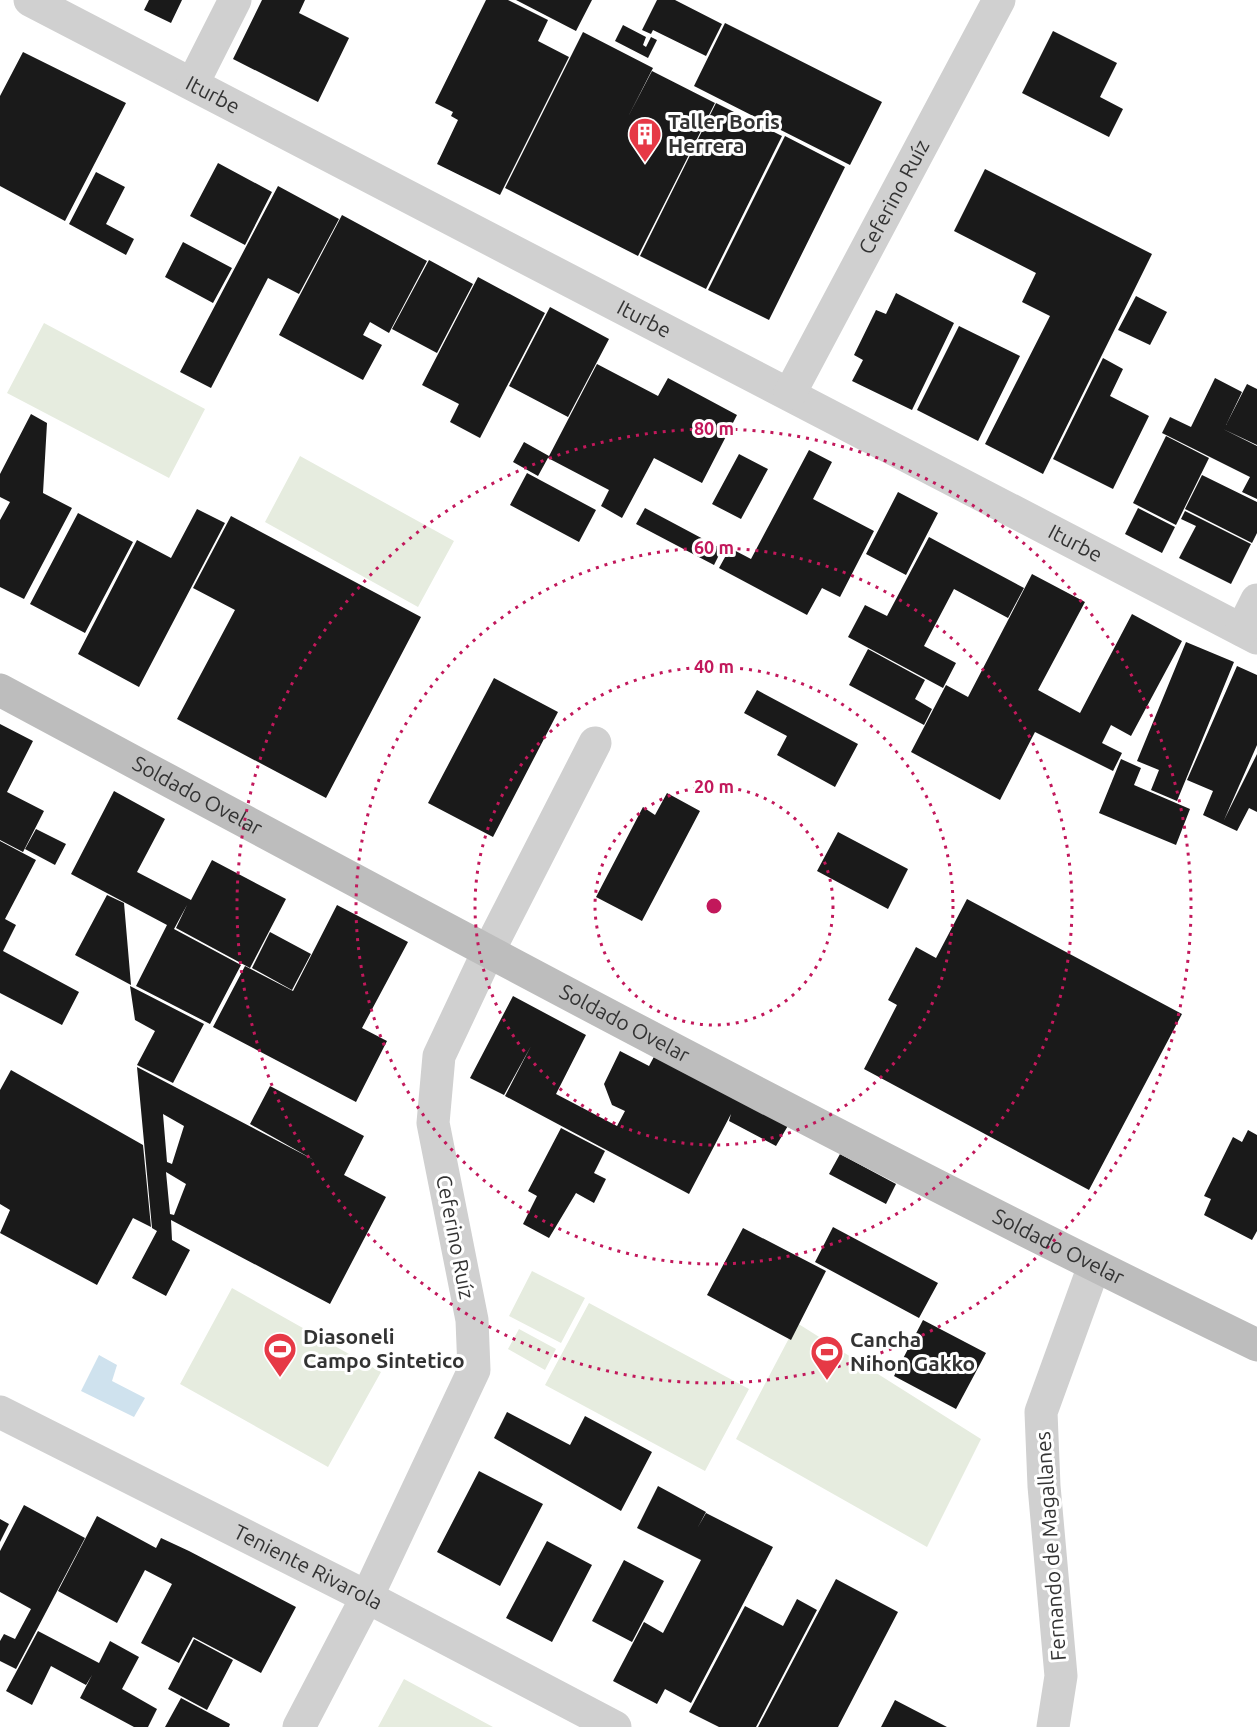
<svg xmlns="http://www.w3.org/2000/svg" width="1257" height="1727" font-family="Ubuntu,sans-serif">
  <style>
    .green { fill: #e6ecdf }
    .water { fill: #cfe2ee }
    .building { fill: #1a1a1a; fill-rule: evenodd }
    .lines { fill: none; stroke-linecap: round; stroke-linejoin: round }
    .minor { stroke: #d0d0d0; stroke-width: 33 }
    .secondary { stroke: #bdbdbd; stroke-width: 33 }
    .ring { fill: none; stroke: #c2185b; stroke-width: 3; stroke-dasharray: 3 6 }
    .labels { text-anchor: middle; stroke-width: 6; stroke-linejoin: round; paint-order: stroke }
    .street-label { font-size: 21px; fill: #333; stroke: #fff }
    .poi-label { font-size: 21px; font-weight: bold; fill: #333; stroke: #fff; text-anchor: start }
    .centre { fill: #c2185b; stroke: #fff; stroke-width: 3 }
    .ring-label { font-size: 18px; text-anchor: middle; font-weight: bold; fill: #c2185b; stroke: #fff; stroke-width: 6; stroke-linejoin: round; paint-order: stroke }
  </style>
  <rect width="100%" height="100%" fill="#fff"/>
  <path class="green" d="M44 323 205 409 169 478 7 393Z
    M300 456 454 541 418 607 265 522Z
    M532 1271 585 1298 561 1343 509 1316Z
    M232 1288 381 1372 328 1467 180 1384Z
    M589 1303 749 1389 705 1471 545 1385Z
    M797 1323 981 1439 927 1547 736 1439Z
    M519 1329 556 1349 545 1370 508 1349Z
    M404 1679 493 1727H378Z"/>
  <path class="water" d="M99 1355 117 1365 112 1381 145 1398 134 1417 81 1391Z"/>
  <path class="building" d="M149 0H182L171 23 144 10Z
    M262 0H305L299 13 349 38 318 102 233 59Z
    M486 0H508L548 20 538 41 569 57 500 195 437 164 458 120 451 116 453 112 435 103Z
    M516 0H592L576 31Z
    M657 0H675L722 24 706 56 653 30 651 34 642 30Z
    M725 23 882 102 850 165 694 86Z
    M623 25 646 37 643 45 646 47 651 37 657 40 648 58 615 41Z
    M1053 31 1117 63 1100 97 1123 109 1109 137 1022 93Z
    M583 32 653 68 628 117 652 71 715 103 638 256 505 188Z
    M23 52 126 103 65 221 0 186V96Z
    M716 103 782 136 706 289 640 256Z
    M785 136 845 167 769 320 708 290Z
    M218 163 272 192 245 245 190 216Z
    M985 169 1152 254 1043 474 985 444 1050 316 1022 302 1036 273 954 231Z
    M96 172 125 187 106 224 134 239 126 255 69 224Z
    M278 186 339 219 299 294 268 278 211 388 180 372Z
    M342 215 427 261 389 333 370 322 363 335 382 345 363 380 279 335Z
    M183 242 232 268 213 303 165 277Z
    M429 260 473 284 437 353 392 329Z
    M478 277 545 313 480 438 450 422 459 404 422 385Z
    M896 293 954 323 912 410 852 381 863 360 854 355 876 310 886 314Z
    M1136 296 1167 312 1150 345 1118 330Z
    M550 307 609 339 568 417 509 386Z
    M959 326 1020 356 978 441 917 410Z
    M1103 358 1123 369 1110 396 1149 416 1113 489 1053 459Z
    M597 364 658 396 668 378 737 415 702 483 654 458 622 518 601 506 609 490 548 458Z
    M1215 378 1242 392 1226 425 1247 384 1257 389V445L1223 429 1257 446V499L1242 492 1250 477 1162 433 1170 417 1191 427Z
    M31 414 47 423 43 493 72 508 24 599 0 587V520L10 502 0 497V474Z
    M1166 436 1209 458 1176 525 1133 503Z
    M524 442 549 456 538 476 513 462Z
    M809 450 832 462 813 499 874 531 840 597 822 588 807 615 719 568 730 548 751 559Z
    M739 454 768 469 741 519 712 504Z
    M527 473 596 510 579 542 510 505Z
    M1202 475 1257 502V533L1252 543 1185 509Z
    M898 492 938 513 906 575 866 554Z
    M645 508 722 549 714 565 636 524Z
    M1138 508 1175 527 1162 553 1125 534Z
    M197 509 225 523 139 687 78 654 137 540 171 558Z
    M1185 511 1251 544 1231 584 1179 558 1196 526 1181 519Z
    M78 513 133 542 85 633 30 604Z
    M231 516 421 617 326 798 177 719 235 610 193 588Z
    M929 537 1024 588 1008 618 954 589 924 646 956 663 943 688 848 637 865 605 887 616Z
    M1032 574 1085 602 1038 690 1080 713 1132 614 1182 641 1131 736 1111 725 1102 743 1122 753 1113 771 1035 732 1000 800 911 752 946 685 968 697Z
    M1186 642 1234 662 1177 801 1151 790 1159 770 1137 761Z
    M868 649 925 680 915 699 932 709 924 725 849 685Z
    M1237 666 1257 675V745L1224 820 1257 754V812L1249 808 1237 831 1203 815 1213 791 1187 780Z
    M494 678 558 712 493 837 428 803Z
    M757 690 858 744 835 787 777 755 787 736 744 713Z
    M0 724 33 741 7 792 44 811 23 852 0 840Z
    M1121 759 1141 768 1134 785 1190 809 1176 845 1099 813Z
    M114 791 165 819 137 872 191 900 212 860 286 899 250 968 176 928 187 905 174 929 241 965 210 1024 136 986 167 925 71 874Z
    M667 793 700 811 642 921 596 897 643 807 655 815Z
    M36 829 66 844 55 865 25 849Z
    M838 832 908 869 888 909 817 871Z
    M0 841 36 860 5 919 16 925 3 951 79 992 62 1025 0 993Z
    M107 895 124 903 131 985 75 955Z
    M967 899 1182 1014 1089 1190 864 1069 897 1005 888 1000 916 947 936 958Z
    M337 905 408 942 362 1028 387 1041 356 1102 213 1027 245 966 293 991Z
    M270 932 311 954 292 990 252 968Z
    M130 986 204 1024 173 1083 137 1065 155 1031 135 1020Z
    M513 996 586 1035 556 1094 617 1126 625 1111 612 1105 604 1084 620 1051 649 1066 656 1053 789 1124 776 1146 729 1121 731 1114 689 1194 505 1096 531 1046 504 1095 470 1078Z
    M137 1067 314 1160 250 1124 270 1086 364 1136 344 1175 386 1197 330 1304 171 1220 172 1240 190 1250 166 1296 132 1278 157 1231 152 1228ZM163 1114 184 1126 172 1164 167 1162ZM166 1172 186 1184 174 1215 170 1214Z
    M11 1070 143 1145 151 1227 133 1218 97 1285 0 1233 10 1210 0 1204V1090Z
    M561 1128 605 1151 594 1173 606 1179 594 1203 576 1193 549 1238 523 1224 537 1196 528 1191Z
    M1248 1130 1257 1135V1231L1252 1240 1204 1215 1211 1199 1204 1196 1233 1137 1242 1142Z
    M840 1154 896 1184 886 1204 829 1174Z
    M833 1227 938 1283 919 1318 815 1262Z
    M743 1228 826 1271 791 1340 707 1295Z
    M923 1320 986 1353 956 1409 894 1376Z
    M507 1412 570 1445 585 1416 652 1452 621 1511 494 1438Z
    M479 1471 543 1504 500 1586 437 1552Z
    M658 1486 706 1512 698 1527 706 1513 773 1547 691 1703 665 1689 657 1704 613 1681 644 1622 663 1633 701 1560 637 1528Z
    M24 1505 85 1538 16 1669 0 1661V1641L4 1634 15 1639 31 1609 0 1592V1551Z
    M97 1516 156 1548 161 1538 189 1551 296 1607 261 1673 193 1637 179 1663 141 1643 172 1584 145 1570 117 1623 58 1591Z
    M0 1519 9 1524 0 1542Z
    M547 1541 592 1565 552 1642 506 1618Z
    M624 1560 664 1581 632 1642 592 1621Z
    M836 1579 898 1612 838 1727H758Z
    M797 1599 817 1610 756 1727H719L689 1712 745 1606 783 1626Z
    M38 1631 99 1663 110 1641 139 1657 122 1689 157 1709 148 1727H134L80 1698 92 1675 86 1685 51 1666 32 1705 6 1691Z
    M194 1639 233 1660 207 1710 168 1689Z
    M181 1698 230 1724 229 1727H165Z
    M895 1700 947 1727H881Z"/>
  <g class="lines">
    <g class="minor">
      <path id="s1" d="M30 0 1257 638"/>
      <path d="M193 83 235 0"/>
      <path id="s2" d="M790 393 999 0"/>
      <path d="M1242 630 1257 600"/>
      <path id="s3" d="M0 1412 367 1597 615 1727"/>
      <path d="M299 1727 367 1597 474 1370 472 1320 433 1123 439 1056 488 952 595 743"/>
      <path d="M1053 1727 1061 1676 1044 1486 1041 1412 1094 1266"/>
    </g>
    <path class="secondary" id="s4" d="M0 690C416 913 832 1139 1257 1345"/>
  </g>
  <g class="ring">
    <circle cx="714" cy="906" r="119"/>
    <circle cx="714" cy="906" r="239"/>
    <circle cx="714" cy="906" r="358"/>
    <circle cx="714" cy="906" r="477"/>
  </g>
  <defs>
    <symbol id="building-pin" viewBox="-11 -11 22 30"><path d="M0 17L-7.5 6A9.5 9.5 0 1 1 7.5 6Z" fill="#e63946" stroke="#fff"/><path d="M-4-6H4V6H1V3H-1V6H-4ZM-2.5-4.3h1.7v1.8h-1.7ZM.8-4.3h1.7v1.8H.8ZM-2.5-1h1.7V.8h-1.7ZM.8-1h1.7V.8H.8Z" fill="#fff"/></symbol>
    <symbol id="stadium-pin" viewBox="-11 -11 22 30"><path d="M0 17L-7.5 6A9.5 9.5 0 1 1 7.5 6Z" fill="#e63946" stroke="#fff"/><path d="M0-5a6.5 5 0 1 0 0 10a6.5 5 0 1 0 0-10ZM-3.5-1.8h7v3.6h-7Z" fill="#fff"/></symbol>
  </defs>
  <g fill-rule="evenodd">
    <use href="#building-pin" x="626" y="115" width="38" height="52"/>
    <use href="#stadium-pin" x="261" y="1330" width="38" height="52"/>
    <use href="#stadium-pin" x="808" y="1333" width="38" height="52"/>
  </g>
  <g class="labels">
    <g class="street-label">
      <text dy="7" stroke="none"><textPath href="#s1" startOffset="206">Iturbe</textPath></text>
      <text dy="7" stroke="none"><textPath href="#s2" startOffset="222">Ceferino Ruíz</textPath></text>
      <text dy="7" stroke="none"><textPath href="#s1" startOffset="692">Iturbe</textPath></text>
      <text dy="7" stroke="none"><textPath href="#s1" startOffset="1178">Iturbe</textPath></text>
      <text dy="7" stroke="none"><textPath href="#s4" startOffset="224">Soldado Ovelar</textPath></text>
      <text dy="7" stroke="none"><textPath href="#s4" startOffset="708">Soldado Ovelar</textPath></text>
      <text transform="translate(455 1237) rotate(79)" y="7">Ceferino Ruíz</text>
      <text dy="7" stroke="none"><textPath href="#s4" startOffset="1196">Soldado Ovelar</textPath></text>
      <text transform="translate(1051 1546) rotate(-94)" y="7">Fernando de Magallanes</text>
      <text dy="7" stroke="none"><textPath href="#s3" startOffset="345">Teniente Rivarola</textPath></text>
    </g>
    <g class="poi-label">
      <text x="668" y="129">Taller Boris<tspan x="668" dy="24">Herrera</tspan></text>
      <text x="303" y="1344">Diasoneli<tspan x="303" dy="24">Campo Sintetico</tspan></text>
      <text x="850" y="1347">Cancha<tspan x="850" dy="24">Nihon Gakko</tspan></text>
    </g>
  </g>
  <circle cx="714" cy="906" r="9" class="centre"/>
  <g class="ring-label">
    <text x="714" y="435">80 m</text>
    <text x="714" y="554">60 m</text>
    <text x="714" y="673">40 m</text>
    <text x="714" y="793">20 m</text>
  </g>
</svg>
